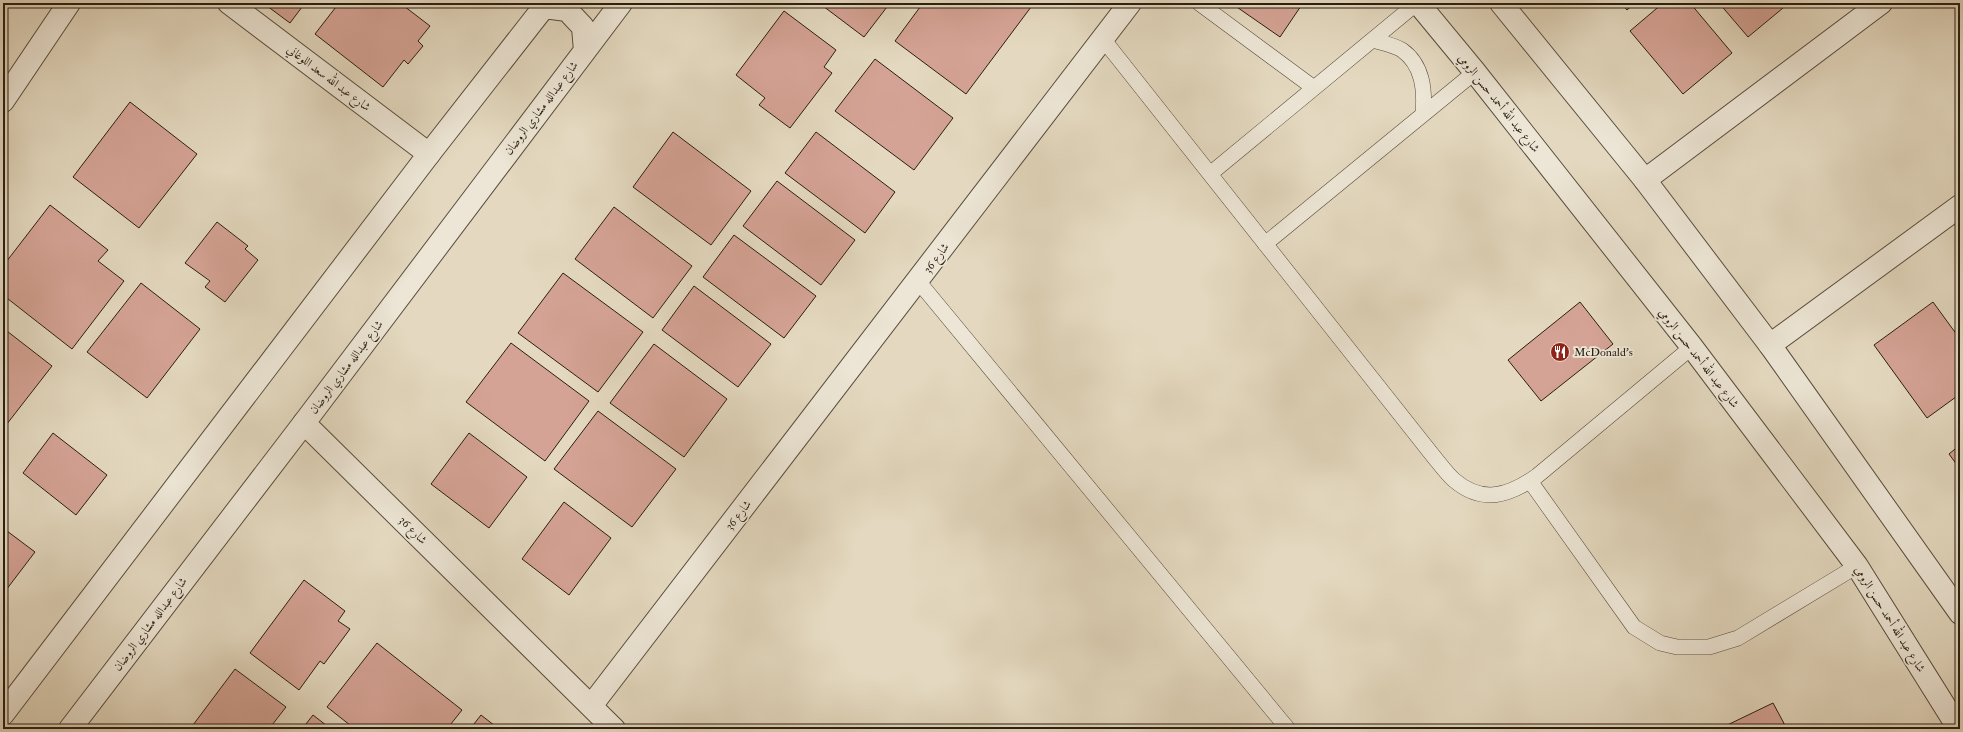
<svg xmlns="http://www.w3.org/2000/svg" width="1963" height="732" font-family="'IM FELL Double Pica',Amiri,serif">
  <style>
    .building { fill: #d5a395; stroke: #2a1e11 }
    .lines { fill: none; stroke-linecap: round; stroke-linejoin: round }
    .service-casing { stroke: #584d3d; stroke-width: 16 }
    .minor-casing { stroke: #584d3d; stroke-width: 24 }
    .tertiary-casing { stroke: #584d3d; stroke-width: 24 }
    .service { stroke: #ede6d6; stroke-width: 15 }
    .minor { stroke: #ede6d6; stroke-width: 22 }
    .tertiary { stroke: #ede6d6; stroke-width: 22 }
    .labels { text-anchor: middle; stroke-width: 3.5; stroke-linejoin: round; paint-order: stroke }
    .street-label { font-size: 12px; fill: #2a1e11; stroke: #ede6d6 }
    .poi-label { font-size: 12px; fill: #2a1e11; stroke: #ede6d6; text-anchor: start }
  </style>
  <rect width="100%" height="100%" fill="#e4d9c0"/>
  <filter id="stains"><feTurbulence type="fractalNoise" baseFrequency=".005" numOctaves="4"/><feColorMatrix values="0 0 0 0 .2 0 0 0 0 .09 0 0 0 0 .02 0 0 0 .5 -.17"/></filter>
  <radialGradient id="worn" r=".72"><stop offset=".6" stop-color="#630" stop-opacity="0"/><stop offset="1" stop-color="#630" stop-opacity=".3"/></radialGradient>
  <path class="building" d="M263 3H305L290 23Z
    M339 3H400L430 26 418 41 423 46 408 64 404 60 383 87 315 34Z
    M819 3H890L864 37Z
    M923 3H1034L966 94 895 41Z
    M1231 3H1303L1280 37Z
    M1621 3H1635L1627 10Z
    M1663 3H1690L1732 53 1683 94 1630 31Z
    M1719 3H1779L1783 8 1748 37Z
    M784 11 836 50 824 67 832 73 790 128 759 105 765 98 736 75Z
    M875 59 953 118 914 170 835 111Z
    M130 102 197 154 139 228 73 177Z
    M673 132 751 191 711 245 633 187Z
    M816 132 895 192 865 233 785 173Z
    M777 181 855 240 821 285 743 226Z
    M50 205 108 250 98 261 124 281 72 349 3 295V266Z
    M614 207 692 266 653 318 575 259Z
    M217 222 248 246 245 249 258 260 225 302 205 287 210 281 185 263Z
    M734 235 816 296 784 338 703 277Z
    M563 273 643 332 598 392 518 333Z
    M141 283 200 329 147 398 87 352Z
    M694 286 771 344 738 387 662 330Z
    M1580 302 1613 344 1541 401 1508 360Z
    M1933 302 1960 339V394L1927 418 1874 345Z
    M3 328 52 366 3 429Z
    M511 343 589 401 545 461 466 402Z
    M654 344 727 399 684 457 610 403Z
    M598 411 676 469 632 527 554 469Z
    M53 433 107 475 76 515 23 473Z
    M469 433 527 477 489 528 431 484Z
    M1960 445V469L1949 454Z
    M564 502 611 538 569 595 522 559Z
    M3 528 35 552 3 594Z
    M304 580 345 611 338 621 350 629 324 664 320 661 299 690 250 653Z
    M377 643 462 710 447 729H355L327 707Z
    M235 669 286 707 269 729H190Z
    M1773 703 1787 729H1719Z
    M313 715 331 729H302Z
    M481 715 499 729H470Z"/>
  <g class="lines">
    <defs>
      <path id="service" d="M1199 3 1314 88
        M1103 39 1434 457C1440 464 1447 474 1454 480 1483 505 1510 495 1537 476L1692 347
        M1373 40C1382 43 1394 45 1402 50 1423 65 1425 90 1423 114
        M1210 174 1417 3
        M1265 244 1475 72
        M918 281 1288 729
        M1530 481 1634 627 1660 643 1677 647H1709L1738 638 1857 566"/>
      <path id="minor" d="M229 3 429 154
        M3 101 69 3
        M1645 180 1881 3
        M1770 345 1960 206
        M304 423 614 729
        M591 706 1130 3"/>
      <path id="tertiary" d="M1418 3 1475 72 1692 347 1857 566 1959 729
        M1501 3 1645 180 1770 345 1960 613
        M544 7 567 10 583 27 585 51
        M3 714 429 154 547 3
        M70 729 304 423 621 3"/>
    </defs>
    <use href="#service" class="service-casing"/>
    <use href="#minor" class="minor-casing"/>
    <use href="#tertiary" class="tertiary-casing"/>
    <use href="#service" class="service"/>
    <use href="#minor" class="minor"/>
    <use href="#tertiary" class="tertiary"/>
  </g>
  <defs>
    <symbol id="restaurant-disc" viewBox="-11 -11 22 22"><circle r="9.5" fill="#8f2418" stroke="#ede6d6"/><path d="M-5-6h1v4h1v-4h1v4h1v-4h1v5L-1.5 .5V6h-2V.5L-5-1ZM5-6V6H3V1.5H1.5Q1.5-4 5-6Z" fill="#fff"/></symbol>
  </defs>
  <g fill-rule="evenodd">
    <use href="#restaurant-disc" x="1549" y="341" width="22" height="22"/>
  </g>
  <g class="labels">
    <g class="street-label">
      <text transform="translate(329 78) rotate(37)" y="4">شارع عبد الله سعد اللوغاني</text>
      <text transform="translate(1499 103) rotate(51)" y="4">شارع عبد الله أحمد حسن الرومي</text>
      <text transform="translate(541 108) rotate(-53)" y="4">شارع عبدالله مشاري الروضان</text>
      <text transform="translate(936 258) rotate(-53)" y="4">شارع 36</text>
      <text transform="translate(1699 358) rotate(52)" y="4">شارع عبد الله أحمد حسن الرومي</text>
      <text transform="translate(346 367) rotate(-53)" y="4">شارع عبدالله مشاري الروضان</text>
      <text transform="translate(738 515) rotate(-52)" y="4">شارع 36</text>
      <text transform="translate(413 530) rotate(45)" y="4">شارع 36</text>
      <text transform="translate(1890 619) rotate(58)" y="4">شارع عبد الله أحمد حسن الرومي</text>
      <text transform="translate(150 624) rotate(-53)" y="4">شارع عبدالله مشاري الروضان</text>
    </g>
    <g class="poi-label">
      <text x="1574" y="356">McDonald's</text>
    </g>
  </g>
  <rect width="1963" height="732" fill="none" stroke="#e4d9c0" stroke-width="16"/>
  <rect x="4" y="4" width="1955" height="724" fill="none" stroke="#2a1e11" stroke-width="2"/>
  <rect x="8" y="8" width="1947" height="716" fill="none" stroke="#2a1e11"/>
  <rect width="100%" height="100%" filter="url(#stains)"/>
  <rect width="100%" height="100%" fill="url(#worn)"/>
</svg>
